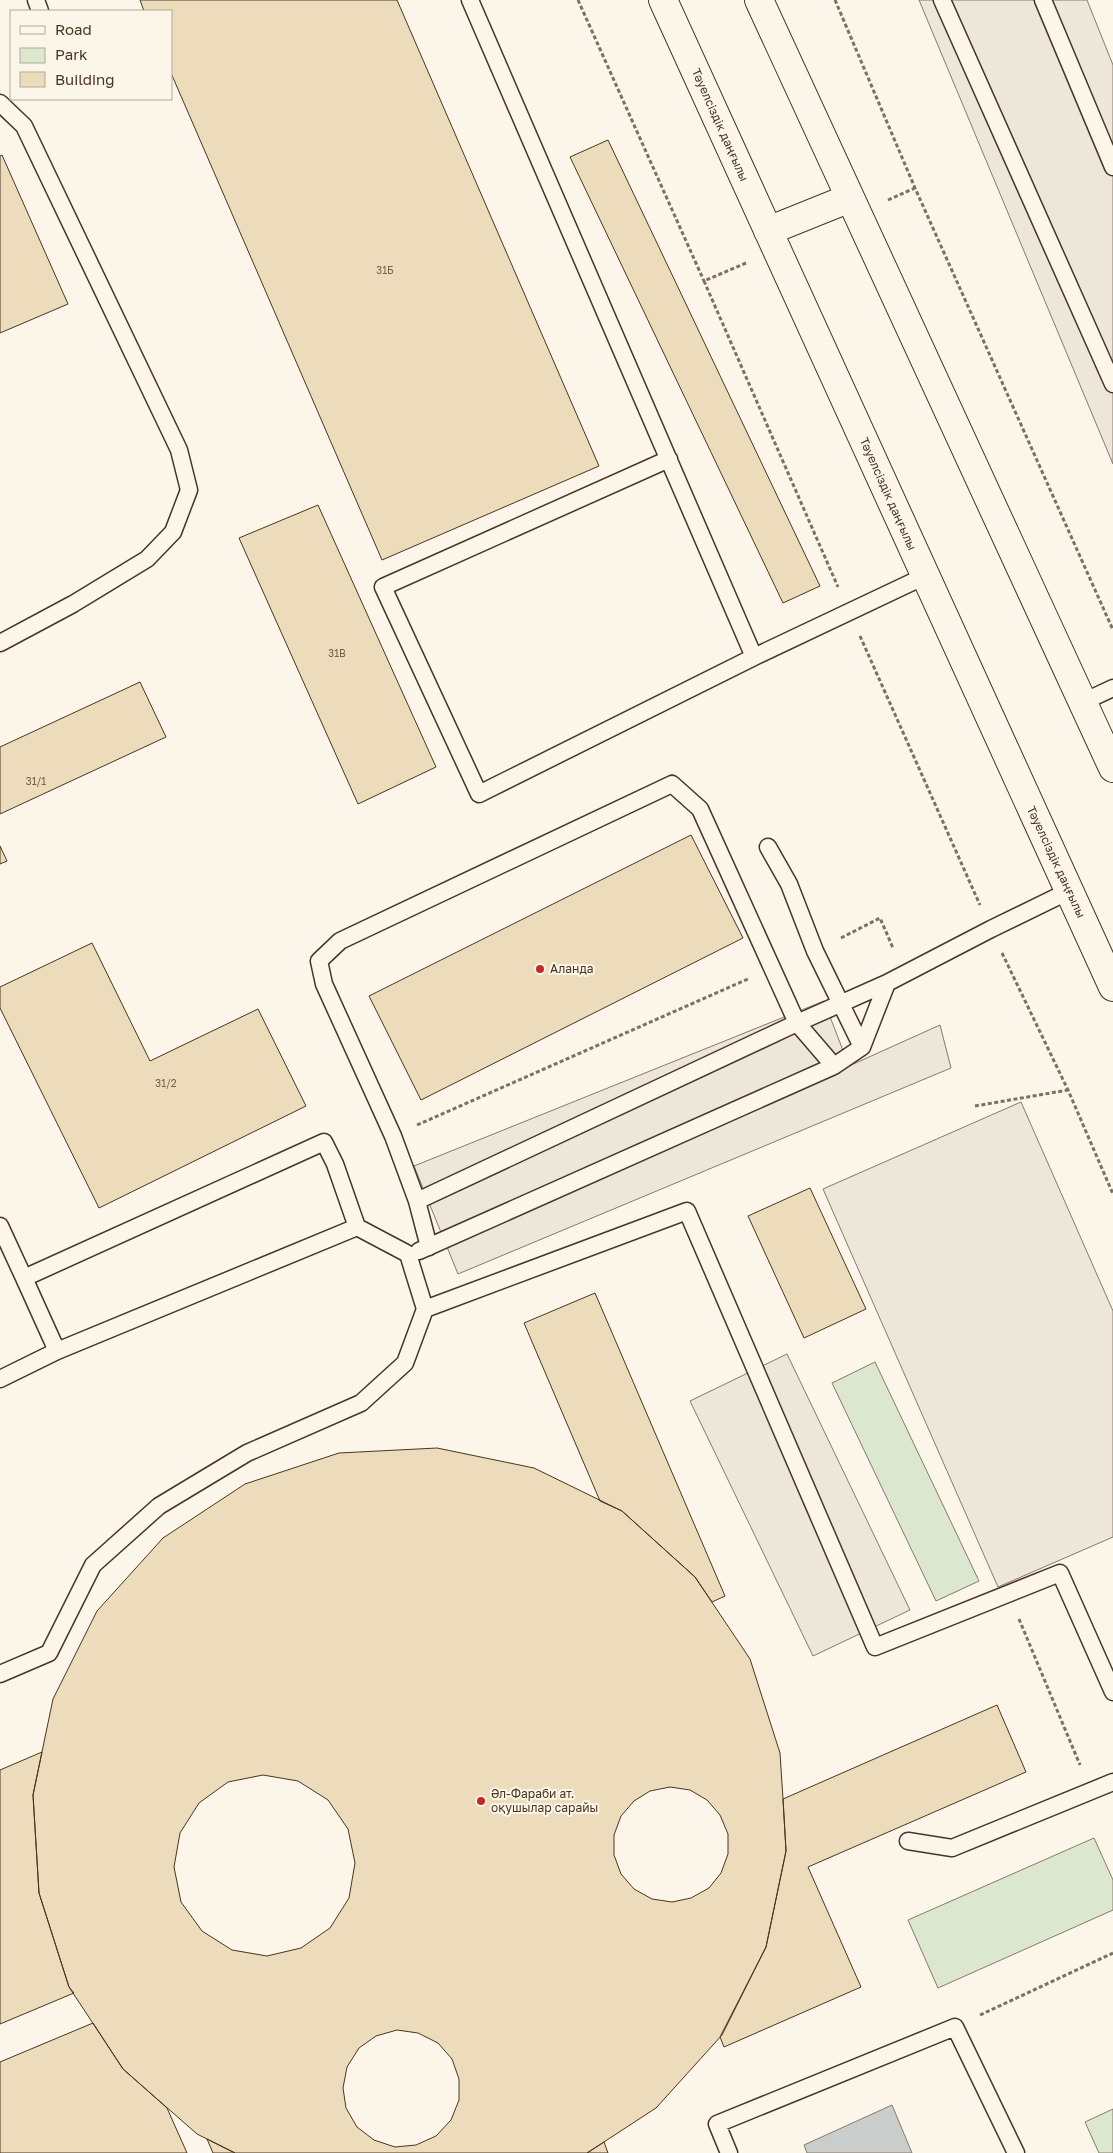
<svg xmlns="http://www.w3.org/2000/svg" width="1113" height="2153" font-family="'Golos Text',sans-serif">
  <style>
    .green { fill: #dce7d0; stroke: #887966 }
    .parking { fill: #ede7d9; stroke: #887966 }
    .water { fill: #c9cecd; stroke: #887966 }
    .building { fill: #ecdcbc; stroke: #4a3520; fill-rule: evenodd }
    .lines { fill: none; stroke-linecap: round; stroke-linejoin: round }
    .lane-casing { stroke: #4a3520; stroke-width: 19 }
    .secondary-casing { stroke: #4a3520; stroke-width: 30 }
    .path { stroke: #7f6f5c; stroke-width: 3; stroke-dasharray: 4 2.5; stroke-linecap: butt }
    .lane { stroke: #fbf6e9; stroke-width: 16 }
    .secondary { stroke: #fbf6e9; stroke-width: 28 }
    .poi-dot { fill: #c62828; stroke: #fbf6e9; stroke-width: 2 }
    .labels { text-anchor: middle; stroke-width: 4; stroke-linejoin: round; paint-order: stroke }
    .number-label { font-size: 10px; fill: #725f47 }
    .street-label { font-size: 12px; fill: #4a3520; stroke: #fbf6e9 }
    .poi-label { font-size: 12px; fill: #4a3520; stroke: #fbf6e9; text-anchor: start }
  </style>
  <rect width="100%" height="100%" fill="#fbf6e9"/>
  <path class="green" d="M875 1362 979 1581 936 1601 832 1383Z
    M1094 1838 1113 1880V1910L938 1988 908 1920Z
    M1113 2109V2153H1099L1085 2122Z"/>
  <path class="parking" d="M919 0H1087L1113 65V464Z
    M824 1001 849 1066 940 1025 951 1068 458 1274 414 1166Z
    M1021 1102 1113 1311V1537L998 1587 823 1189Z
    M787 1354 910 1610 813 1656 690 1401Z"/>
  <path class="water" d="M892 2105 912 2153H807L804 2145Z"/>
  <path class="building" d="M140 0H397L599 466 382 560 171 73V11H144Z
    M608 140 820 586 783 603 570 157Z
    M2 155 68 304 0 333V156Z
    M318 505 436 767 358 804 239 538Z
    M140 682 166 737 0 814V747Z
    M691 835 743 938 421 1100 369 996Z
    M0 846 7 861 0 864Z
    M92 943 150 1061 258 1009 306 1106 99 1208 0 1008V987Z
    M810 1188 866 1309 804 1338 748 1216Z
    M595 1293 725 1596 712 1602 695 1577 622 1511 600 1501 524 1323Z
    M437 1448 534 1468 622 1511 695 1577 750 1659 780 1753 783 1799 786 1851 766 1947 722 2035 656 2108 587 2153H235L197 2134 123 2069 69 1987 39 1893 33 1795 53 1699 97 1611 163 1538 245 1484 339 1453ZM263 1775 298 1781 328 1800 348 1829 355 1863 349 1898 330 1928 301 1948 267 1956 232 1950 202 1931 181 1902 174 1867 180 1833 199 1803 228 1782ZM670 1787 690 1790 707 1800 720 1815 728 1834V1854L721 1873 709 1888 691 1898 672 1902 652 1899 634 1889 621 1874 614 1855V1835L621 1816 634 1801 650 1791ZM397 2030 418 2033 438 2043 452 2059 459 2079V2100L451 2120 436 2136 416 2145 395 2147 374 2140 357 2127 346 2108 343 2088 347 2067 359 2048 376 2036Z
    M997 1705 1026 1772 808 1867 861 1987 724 2047 720 2037 766 1947 786 1851 783 1799Z
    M42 1752 33 1795 39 1893 69 1987 74 1993 0 2024V1770Z
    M93 2023 123 2069 167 2108 187 2153H0V2062Z
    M207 2139 235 2153H213Z
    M604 2142 608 2153H587Z"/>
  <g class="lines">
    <defs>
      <path id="lane" d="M36 0 40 11
        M470 0 754 657 479 794 383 587 669 459
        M942 0 1113 384
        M1043 0 1113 167
        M0 103 24 126 179 450 189 490 173 532 147 559 73 604 0 643
        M754 657 925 576
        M1083 702 1113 688
        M768 847 789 884 815 951 862 1047
        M417 1201 797 1023 887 983 991 929 1069 891
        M0 1226 24 1278
        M429 1247 417 1201 393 1136 324 984 319 961 340 941 672 784 700 809 797 1023 834 1066
        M419 1251 834 1066 862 1047 887 983
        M425 1309 687 1211 875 1647 1060 1573 1113 1692
        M0 1379 57 1351
        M0 1674 49 1653 93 1565 159 1506 247 1453 361 1403 405 1363 425 1309 408 1254 357 1227 335 1164 324 1142 24 1278 57 1351 357 1227
        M908 1841 952 1848 1113 1782
        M729 2153 717 2124 955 2027 1016 2153"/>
      <path id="secondary" d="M663 0 1113 987
        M759 0 1113 768
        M768 231 850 198"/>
    </defs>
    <use href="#lane" class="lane-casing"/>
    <use href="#secondary" class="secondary-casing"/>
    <path class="path" d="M578 0 704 281
      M835 0 915 188 1113 630
      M888 200 915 188
      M746 263 704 281 838 587
      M860 636 980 905
      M841 938 880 918 893 948
      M1002 953 1068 1090 1113 1194
      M975 1106 1068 1090
      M417 1125 748 979
      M1019 1619 1080 1765
      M980 2015 1113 1953"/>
    <use href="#lane" class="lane"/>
    <use href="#secondary" class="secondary"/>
  </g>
  <g class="poi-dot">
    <circle cx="540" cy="969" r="5"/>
    <circle cx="481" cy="1801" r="5"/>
  </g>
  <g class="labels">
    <g class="number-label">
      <text x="385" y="274">31Б</text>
      <text x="337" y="657">31В</text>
      <text x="36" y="785">31/1</text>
      <text x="166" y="1087">31/2</text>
    </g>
    <g class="street-label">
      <text transform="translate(720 125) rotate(66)" y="4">Тәуелсіздік даңғылы</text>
      <text transform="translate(888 494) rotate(66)" y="4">Тәуелсіздік даңғылы</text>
      <text transform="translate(1056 862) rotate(65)" y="4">Тәуелсіздік даңғылы</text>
    </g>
    <g class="poi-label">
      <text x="550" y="973">Аланда</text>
      <text x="491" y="1798">Әл-Фараби ат.<tspan x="491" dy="14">оқушылар сарайы</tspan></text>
    </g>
  </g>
  <rect x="10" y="10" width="162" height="90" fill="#fbf6e9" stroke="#b4a999"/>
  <rect x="20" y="26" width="25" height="8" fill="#fbf6e9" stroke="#b4a999"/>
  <text x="55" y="35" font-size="15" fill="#4a3520">Road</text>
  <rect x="20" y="48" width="25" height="15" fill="#dce7d0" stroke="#b4a999"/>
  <text x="55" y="60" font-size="15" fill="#4a3520">Park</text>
  <rect x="20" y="72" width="25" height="15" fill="#ecdcbc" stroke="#b4a999"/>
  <text x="55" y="85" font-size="15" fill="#4a3520">Building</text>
</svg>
